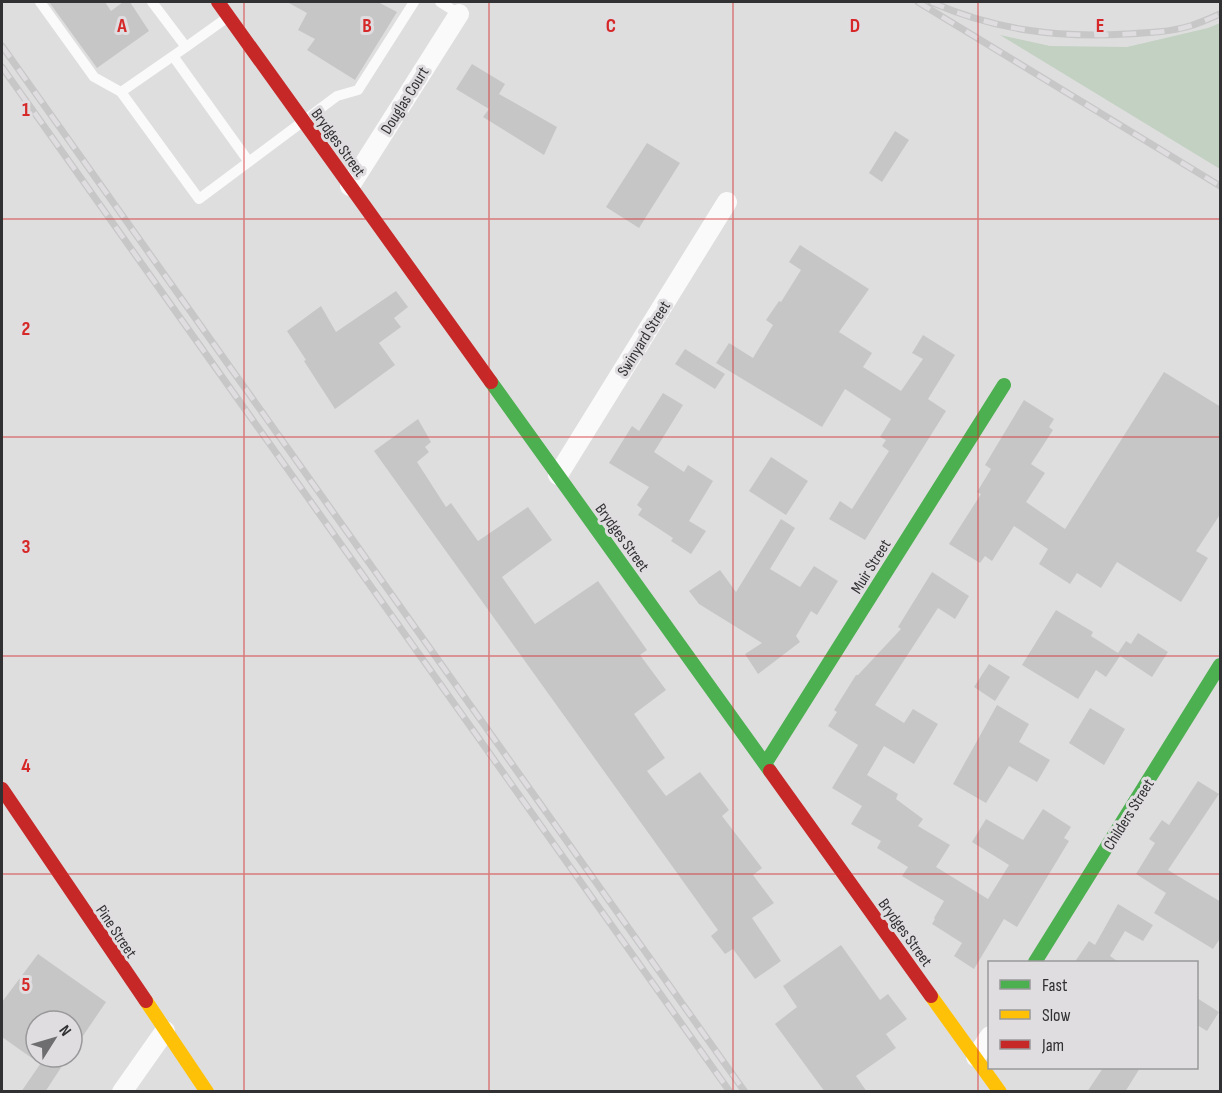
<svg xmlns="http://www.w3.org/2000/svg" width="1222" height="1093" font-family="'Sofia Sans Condensed',sans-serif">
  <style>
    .green { fill: #c2d1c2 }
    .building { fill: #c7c6c6 }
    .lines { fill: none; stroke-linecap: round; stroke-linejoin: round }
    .lane { stroke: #fafafa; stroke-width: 10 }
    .street { stroke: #fafafa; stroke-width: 20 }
    .fast { stroke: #4caf50; stroke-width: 14 }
    .slow { stroke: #ffc107; stroke-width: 14 }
    .jam { stroke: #c62828; stroke-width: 14 }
    .rail-casing { stroke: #c8c7c8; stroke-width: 7 }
    .rail { stroke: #dfdde0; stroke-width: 4.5; stroke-dasharray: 14; stroke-linecap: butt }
    .grid { fill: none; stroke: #d62828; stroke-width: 1.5; stroke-opacity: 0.55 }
    .labels { text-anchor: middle; stroke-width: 6; stroke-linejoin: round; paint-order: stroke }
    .street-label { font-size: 16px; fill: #313032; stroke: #dfdde0 }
    .grid-label { font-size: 20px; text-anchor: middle; font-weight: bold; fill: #d62828; stroke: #dfdde0; stroke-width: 6; stroke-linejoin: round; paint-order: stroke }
  </style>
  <rect width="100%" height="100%" fill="#dfdedf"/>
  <path class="green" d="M1220 23V169L1000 35 1050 46 1127 47 1208 28Z"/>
  <path class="building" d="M49 2H105L111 11 123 2H130L149 31 97 68Z
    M287 2H378L397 12 355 80 307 50 315 39 298 30 307 13Z
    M472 64 505 84 499 94 557 127 544 155 483 117 489 109 456 89Z
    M895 131 909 140 882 182 869 173Z
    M647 143 680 163 639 228 606 207Z
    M800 245 869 289 839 332 872 353 863 367 901 391 923 359 912 353 923 335 955 355 928 399 946 411 865 540 829 519 840 501 852 509 889 451 882 446 886 440 880 437 891 419 845 389 822 427 716 363 729 343 753 358 773 325 766 320 779 301 781 302 801 270 789 262Z
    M396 291 408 307 394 318 401 327 379 343 395 365 335 409 304 361 306 360 287 331 321 306 336 332Z
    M685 349 725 374 715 389 675 364Z
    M1164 372 1221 407V513L1196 551 1208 558 1181 602 1117 562 1101 588 1077 573 1070 584 1039 564 1048 549 1014 526 992 561 985 556 980 563 949 544 981 494 977 492 991 469 985 465 1024 400 1054 419 1049 427 1053 430 1031 464 1045 473 1026 502 1065 529Z
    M663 393 683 405 654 452 684 472 688 465 713 481 689 521 706 531 691 554 671 541 673 538 638 515 642 509 637 505 649 487 609 463 632 426 639 431Z
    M418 419 431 442 425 447 429 452 417 462 446 507 451 503 478 541 528 507 552 540 502 577 535 624 598 581 647 650 640 655 666 690 634 714 665 758 647 771 666 796 700 772 729 810 722 816 762 868 753 875 774 903 752 918 781 961 755 979 733 949 725 954 711 936 718 930 374 451Z
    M771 457 808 481 786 515 749 491Z
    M781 519 795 528 770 569 800 587 814 566 838 581 817 615 811 611 796 636 800 642 758 674 745 654 762 643 699 604 689 591 720 570 736 592Z
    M932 572 969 596 955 619 938 608 875 705 904 723 913 709 938 724 914 764 884 746 867 775 898 794 896 799 923 819 918 826 950 845 936 867 988 899 1009 865 972 842 986 819 1023 840 1043 809 1071 827 1064 838 1069 841 1017 927 1004 919 974 969 954 956 962 943 932 924 935 919 934 918 944 901 902 876 908 867 877 848 881 841 851 824 862 806 832 788 858 745 828 726 837 712 834 710 856 675H858L901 629 898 627Z
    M1056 610 1093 632 1091 636 1118 653 1126 641 1131 644 1138 633 1168 652 1152 677 1120 656 1106 677 1096 670 1078 699 1022 665Z
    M989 664 1010 677 995 701 974 687Z
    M997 705 1029 724 1019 742 1050 760 1037 782 1009 766 986 803 953 784Z
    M1090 708 1125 729 1104 765 1069 743Z
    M1198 781 1219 794 1168 870 1221 902V937L1213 949 1154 913 1166 893 1136 874 1155 843 1149 839 1162 820 1169 825Z
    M1118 904 1153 925 1143 941 1125 931 1110 956 1120 963H1074L1089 941 1095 945Z
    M841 945 880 1000 888 994 907 1019 886 1034 896 1048 856 1076 867 1092H825L775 1024 797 1007 783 986Z
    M38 954 106 1002 72 1052V1021H36V1061L2 1037V1002Z
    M1197 998 1219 1012 1207 1031 1197 1025Z
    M45 1057H68L45 1092H21Z
    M1103 1068H1140L1125 1092H1087Z"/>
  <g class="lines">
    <path class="lane" d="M40 2 94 77 121 92
      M152 2 186 47 121 92 199 199 337 96 358 90 414 2
      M440 2 459 14
      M186 47 228 17
      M173 56 249 162"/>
    <path class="street" d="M350 186 459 14
      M558 475 727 202
      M976 1057 990 1036
      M122 1092 165 1031"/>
    <path class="fast" d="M491 382 770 771
      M765 764 1004 385
      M1035 962 1220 665"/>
    <path class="slow" d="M931 996 1000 1092
      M146 1001 207 1092"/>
    <path class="jam" d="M218 2 491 382
      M770 771 931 996
      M2 789 146 1001"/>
    <defs>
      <path id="rail" d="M918 2 1220 186
        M931 2C995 30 1057 38 1126 34 1147 33 1170 32 1190 26 1200 23 1211 18 1220 14
        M2 46 745 1092
        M2 67 730 1092"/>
    </defs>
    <use href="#rail" class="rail-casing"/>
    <use href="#rail" class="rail"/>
  </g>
  <path class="grid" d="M244 2V1092M489 2V1092M733 2V1092M978 2V1092M2 219H1220M2 437H1220M2 656H1220M2 874H1220"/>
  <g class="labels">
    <g class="street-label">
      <text transform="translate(404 100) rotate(-58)" y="6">Douglas Court</text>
      <text transform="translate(339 142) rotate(54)" y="6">Brydges Street</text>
      <text transform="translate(643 338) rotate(-58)" y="6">Swinyard Street</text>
      <text transform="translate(623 537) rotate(54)" y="6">Brydges Street</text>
      <text transform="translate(870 566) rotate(-58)" y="6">Muir Street</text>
      <text transform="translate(1128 814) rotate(-58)" y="6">Childers Street</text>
      <text transform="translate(117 931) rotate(56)" y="6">Pine Street</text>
      <text transform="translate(906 932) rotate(54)" y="6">Brydges Street</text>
    </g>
  </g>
  <g class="grid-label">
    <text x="122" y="32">A</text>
    <text x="367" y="32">B</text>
    <text x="611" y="32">C</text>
    <text x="855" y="32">D</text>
    <text x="1100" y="32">E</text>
    <text x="26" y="116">1</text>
    <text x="26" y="335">2</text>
    <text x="26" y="553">3</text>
    <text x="26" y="772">4</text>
    <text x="26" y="991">5</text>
  </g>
  <rect width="1222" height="1093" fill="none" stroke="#313032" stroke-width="6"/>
  <rect x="988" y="961" width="210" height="108" fill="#dfdde0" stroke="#99989a" stroke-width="1.5"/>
  <rect x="1000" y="980" width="30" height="9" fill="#4caf50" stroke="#99989a" stroke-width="1.5"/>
  <text x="1042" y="991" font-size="18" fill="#313032">Fast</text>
  <rect x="1000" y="1010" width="30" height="9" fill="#ffc107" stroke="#99989a" stroke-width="1.5"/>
  <text x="1042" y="1021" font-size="18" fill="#313032">Slow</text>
  <rect x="1000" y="1040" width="30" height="9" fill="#c62828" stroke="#99989a" stroke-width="1.5"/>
  <text x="1042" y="1051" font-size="18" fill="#313032">Jam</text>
  <g transform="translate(54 1039) rotate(53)"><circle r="28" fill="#dfdde0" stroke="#99989a" stroke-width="1.5"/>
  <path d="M0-4.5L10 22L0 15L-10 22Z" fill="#6e6d6f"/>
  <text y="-9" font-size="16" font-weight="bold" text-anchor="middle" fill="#313032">N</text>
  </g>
</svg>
